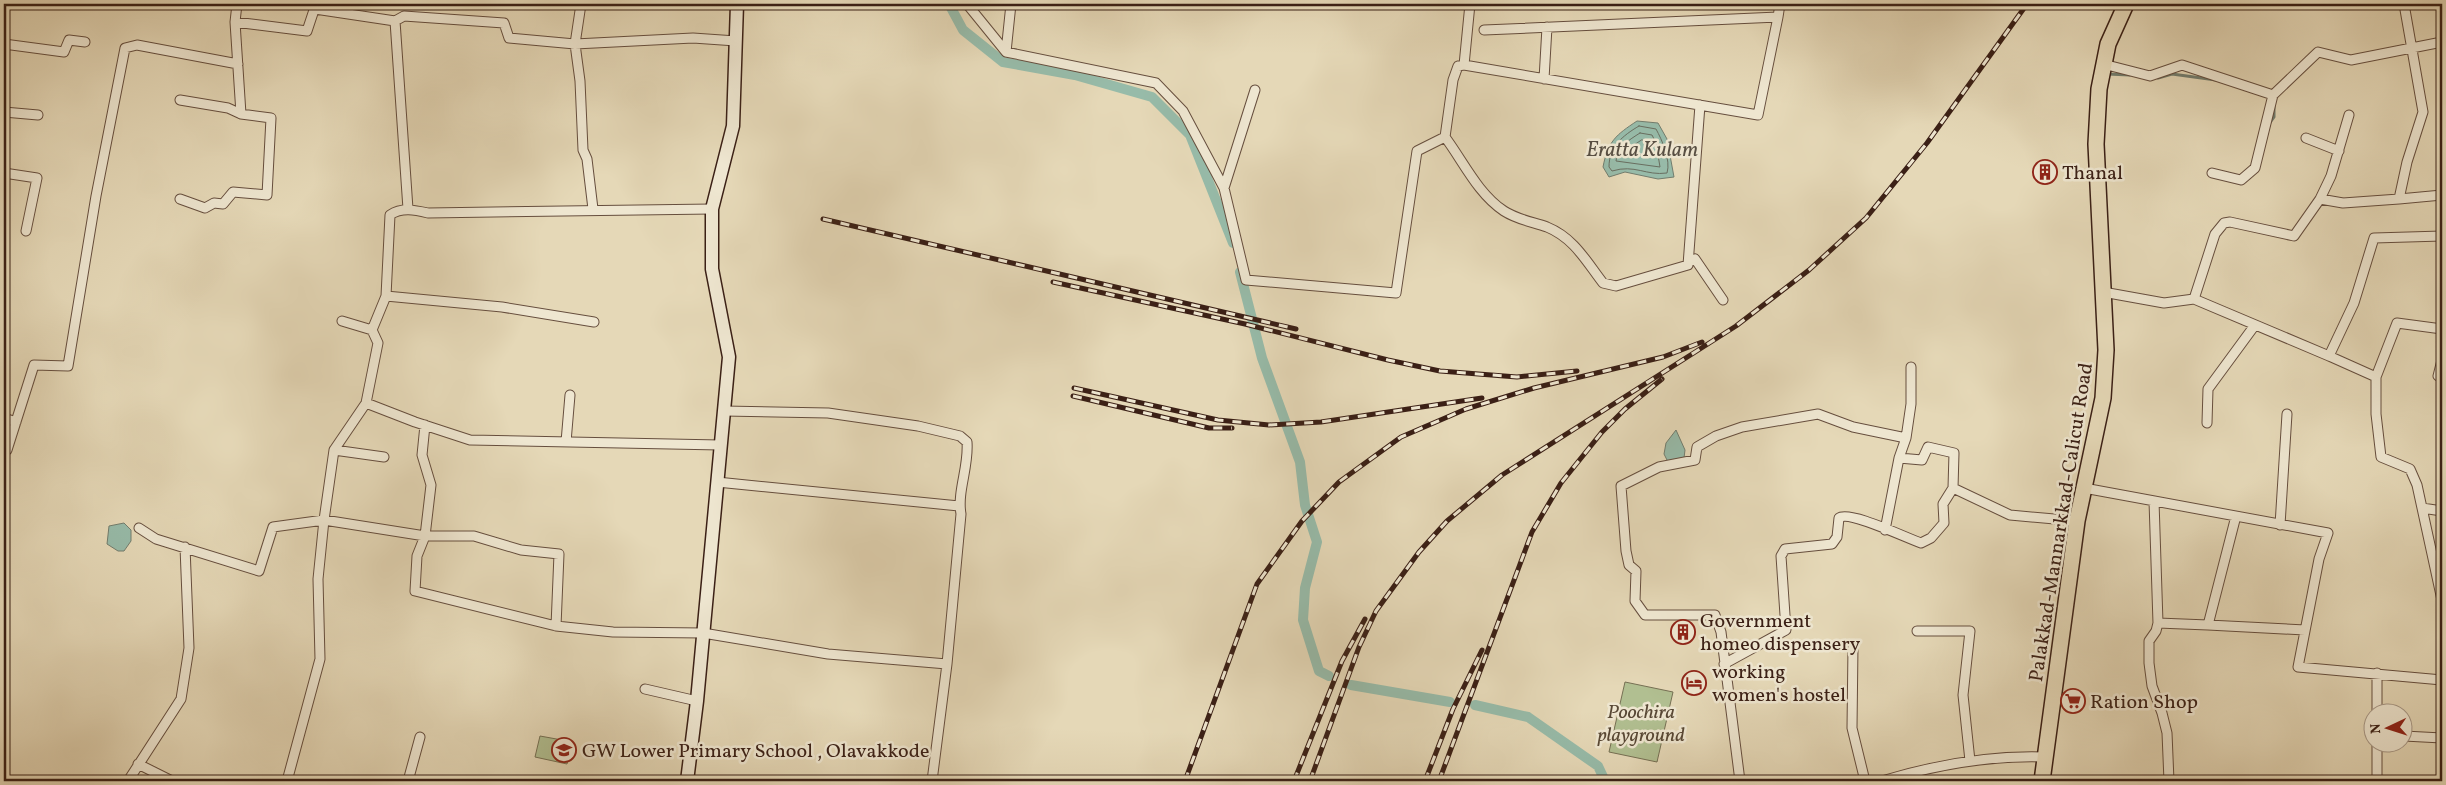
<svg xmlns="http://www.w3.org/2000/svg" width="2446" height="785" font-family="Vollkorn,serif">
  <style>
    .green { fill: #b1bf91; stroke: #767054 }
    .water { fill: #97bba9; stroke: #727d6e }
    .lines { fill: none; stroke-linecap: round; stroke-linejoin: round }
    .shore { stroke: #696e60; stroke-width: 1 }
    .stream { stroke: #727d6e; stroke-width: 3 }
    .canal { stroke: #97bba9; stroke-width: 10 }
    .street-casing { stroke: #664e3e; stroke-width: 11 }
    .secondary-casing { stroke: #3b2016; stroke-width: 15 }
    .highway-casing { stroke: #3b2016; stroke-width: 18 }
    .street { stroke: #eee6d0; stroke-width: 9 }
    .secondary { stroke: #eee6d0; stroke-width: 12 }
    .highway { stroke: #e5d8b7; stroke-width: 15 }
    .rail-casing { stroke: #3b2016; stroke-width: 5 }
    .rail { stroke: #eee6d0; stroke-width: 3; stroke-dasharray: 9; stroke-linecap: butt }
    .labels { text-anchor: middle; stroke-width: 5; stroke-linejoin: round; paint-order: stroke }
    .poi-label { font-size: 20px; fill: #3b2016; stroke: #eee6d0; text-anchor: start }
    .street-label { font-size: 20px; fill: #3b2016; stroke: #eee6d0 }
    .park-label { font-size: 20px; font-style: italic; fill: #584835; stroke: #eee6d0 }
    .water-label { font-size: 21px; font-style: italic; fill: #574e42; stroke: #eee6d0 }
  </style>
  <rect width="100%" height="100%" fill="#e5d8b7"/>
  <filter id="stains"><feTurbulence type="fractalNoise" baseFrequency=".004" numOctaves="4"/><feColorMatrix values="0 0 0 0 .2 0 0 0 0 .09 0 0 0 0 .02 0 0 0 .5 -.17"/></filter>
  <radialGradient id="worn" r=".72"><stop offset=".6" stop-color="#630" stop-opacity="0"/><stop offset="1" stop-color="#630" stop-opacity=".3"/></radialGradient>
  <path class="green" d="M1625 682 1673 692 1657 762 1609 752Z
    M540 736 573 742 567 764 535 757Z"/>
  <path class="water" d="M1637 121 1658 123 1667 139 1674 177 1658 179 1625 172 1609 177 1603 167C1608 141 1616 135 1637 121Z
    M1676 430 1685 450 1684 458 1668 462 1664 454 1666 443Z
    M124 523 131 530V541L124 551H118L107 544 109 526Z"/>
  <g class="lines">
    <path class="shore" d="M1639 126 1656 129C1662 140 1671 160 1667 173 1646 176 1635 164 1612 171L1609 167C1609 147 1622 136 1639 126Z
      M1640 133 1652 135 1656 143 1660 167 1616 161C1617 147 1629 140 1640 133Z
      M1642 140 1646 141 1649 146 1650 157 1629 152 1630 148Z"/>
    <path class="stream" d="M2107 74 2130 75
      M2158 78 2172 74 2216 80
      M2269 124 2274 117V105"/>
    <path class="canal" d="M949 4 963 30 1003 62 1075 75 1152 97 1190 135 1233 243
      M1240 272 1262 358 1300 462 1305 505 1317 542 1305 588 1303 620 1319 671 1329 676
      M1351 685 1450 702
      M1475 705 1528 717 1598 766 1605 781"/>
    <defs>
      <path id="street" d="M581 4 575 44 580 81 583 150 587 159 593 209
        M967 4 1006 52 1156 83 1183 111 1224 188 1246 280 1396 293 1417 151 1445 137
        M315 9 395 21 404 16 504 23 509 38 575 44 693 38 736 41
        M395 21 408 209
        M235 22 237 4
        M1484 30 1778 17 1780 4
        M4 44 64 52 69 40 85 42
        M1006 52 1011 4
        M2103 64 2150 76 2182 65 2273 95 2318 52 2351 60 2442 42
        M1464 65 1470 4
        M1544 79 1547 27
        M180 100 228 108 241 114
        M1700 105 1688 265 1616 286 1603 283C1586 261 1574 238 1547 227 1533 222 1518 220 1504 211 1478 194 1463 161 1445 137L1453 80 1458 66 1464 65 1758 115 1778 17
        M4 112 38 115
        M2306 138 2339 151
        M4 173 37 178 26 231
        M2212 173 2241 180 2255 168 2273 95
        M1224 188 1255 90
        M180 199 205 208 214 203 223 204 233 192 267 195 271 118 241 114 235 22 307 31 316 4
        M2320 199 2331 176 2349 115
        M2399 199 2442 195
        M1689 262 1695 259 1723 300
        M2103 292 2164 303 2194 299 2215 234 2224 223 2230 222 2294 236 2320 199 2343 203 2399 199 2407 162 2423 112 2404 4
        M386 296 502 307 594 322
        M2194 299 2329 356 2354 303 2374 238 2442 236
        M342 321 372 330 378 343 366 403 415 422 470 440 720 445
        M372 330 386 296 390 215C402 207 415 210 428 213L712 209
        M2329 356 2376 377V414L2381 457 2410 469 2417 485 2442 600
        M2438 376 2442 360
        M2376 377 2397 323 2442 329
        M724 411 828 413 918 426 960 436 967 442C969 467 957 491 961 514L947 664 932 781
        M4 418 16 422
        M2207 423 2208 389 2255 325
        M425 425 422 455 431 485 425 536 417 556 415 591 556 626
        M1906 438 1911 404V367
        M566 442 570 395
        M7 450 34 365 68 366 96 196 125 48 137 45 238 64
        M334 450 384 457
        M717 482 959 506
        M2084 488 2328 533 2319 559 2298 667 2442 680
        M2154 501 2158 623 2156 631 2149 641V663L2152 686 2162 713 2167 733 2169 781
        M2422 508 2442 511
        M2236 516 2208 625 2305 630
        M2280 525 2287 414
        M139 528 156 539 259 571 273 527 324 520 425 536H474L521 550 559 554 556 626 613 632 703 633 828 654 947 664
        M1885 530 1899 458
        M2158 623 2208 625
        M1917 631H1970L1963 695 1970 761
        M1853 646 1852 728 1865 781
        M1724 664 1786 630 1781 556 1785 549 1832 544 1837 537 1839 518C1849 510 1906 538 1921 543L1931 538 1944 523 1943 504 1953 488
        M2377 673V712
        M645 689 697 701
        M2404 736 2442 738
        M2377 742V781
        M138 764 172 781
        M128 781 181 699 189 648 185 547
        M287 781 320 659 318 579 324 520 334 450 366 403
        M408 781 420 737
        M1740 781 1721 632 1715 615H1645L1635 601 1636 571 1629 565 1626 551 1621 486 1659 467 1695 460 1697 447 1716 436 1742 427 1818 414 1853 427 1906 438 1899 458 1922 460 1928 447 1954 453 1953 488 2010 515 2077 521
        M1882 781C1935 765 1989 755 2045 757
        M2442 781V778"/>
      <path id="secondary" d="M687 781 697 701 729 357 712 269V209L733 126 737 4"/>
      <path id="highway" d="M2042 781 2077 521 2103 398 2106 350 2096 144 2099 89 2108 44 2126 4"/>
    </defs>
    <use href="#street" class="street-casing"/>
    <use href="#secondary" class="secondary-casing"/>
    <use href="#highway" class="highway-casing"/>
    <use href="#street" class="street"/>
    <use href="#secondary" class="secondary"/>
    <use href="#highway" class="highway"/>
    <defs>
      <path id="rail" d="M823 219 1296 329
        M1053 282 1245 324 1388 360 1440 371 1517 377 1577 371
        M1074 388 1218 420 1269 425 1321 422 1482 398
        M1073 396 1209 428H1232
        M1185 781 1257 584 1302 521 1339 482 1401 437 1466 409 1534 388 1663 357 1702 342
        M1294 781 1342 661 1365 619
        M1310 781 1359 647 1376 611 1419 552 1447 521 1502 475 1736 326 1809 270 1866 218 1927 143 2027 4
        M1425 781 1453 709 1482 650
        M1439 781 1532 532 1561 483 1602 432 1625 409 1662 379"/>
    </defs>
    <use href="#rail" class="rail-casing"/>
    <use href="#rail" class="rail"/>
  </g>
  <defs>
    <symbol id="building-ring" viewBox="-11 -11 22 22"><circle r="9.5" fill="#eee6d0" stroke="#8f2418" stroke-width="1.5"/><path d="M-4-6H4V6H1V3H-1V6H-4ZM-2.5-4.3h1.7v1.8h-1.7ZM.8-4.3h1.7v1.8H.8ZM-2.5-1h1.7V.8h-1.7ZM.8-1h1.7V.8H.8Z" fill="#8f2418"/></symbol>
    <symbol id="hotel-ring" viewBox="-11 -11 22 22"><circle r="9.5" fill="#eee6d0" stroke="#8f2418" stroke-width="1.5"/><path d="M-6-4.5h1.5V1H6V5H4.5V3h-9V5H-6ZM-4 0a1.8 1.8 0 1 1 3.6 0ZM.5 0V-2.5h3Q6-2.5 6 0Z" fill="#8f2418"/></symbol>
    <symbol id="supermarket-ring" viewBox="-11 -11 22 22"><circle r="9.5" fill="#eee6d0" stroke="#8f2418" stroke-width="1.5"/><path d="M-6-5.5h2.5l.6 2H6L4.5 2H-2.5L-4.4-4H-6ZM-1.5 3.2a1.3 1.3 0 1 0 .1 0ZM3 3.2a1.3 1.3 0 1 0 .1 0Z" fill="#8f2418"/></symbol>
    <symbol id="school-ring" viewBox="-11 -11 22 22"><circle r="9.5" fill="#eee6d0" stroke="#8f2418" stroke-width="1.5"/><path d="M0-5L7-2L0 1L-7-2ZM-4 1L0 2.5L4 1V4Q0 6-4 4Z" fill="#8f2418"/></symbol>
  </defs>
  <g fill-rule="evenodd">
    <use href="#building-ring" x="2031" y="158" width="28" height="28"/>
    <use href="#building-ring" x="1669" y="618" width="28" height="28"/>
    <use href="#hotel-ring" x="1680" y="669" width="28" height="28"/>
    <use href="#supermarket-ring" x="2059" y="687" width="28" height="28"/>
    <use href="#school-ring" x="550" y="736" width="28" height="28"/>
  </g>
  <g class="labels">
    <g class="poi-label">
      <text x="2062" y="179">Thanal</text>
      <text x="1700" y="627">Government<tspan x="1700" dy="23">homeo dispensery</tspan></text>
      <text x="1712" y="678">working<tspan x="1712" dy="23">women's hostel</tspan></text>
      <text x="2090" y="708">Ration Shop</text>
      <text x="582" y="757">GW Lower Primary School , Olavakkode</text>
    </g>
    <g class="street-label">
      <text transform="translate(2060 522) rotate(-81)" y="7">Palakkad-Mannarkkad-Calicut Road</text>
    </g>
    <g class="park-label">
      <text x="1641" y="718">Poochira<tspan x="1641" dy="23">playground</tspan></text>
    </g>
    <g class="water-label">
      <text x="1642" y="156">Eratta Kulam</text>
    </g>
  </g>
  <rect width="2446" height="785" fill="none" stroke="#e5d8b7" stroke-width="20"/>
  <rect x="5" y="5" width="2436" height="775" fill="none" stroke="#3b2016" stroke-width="2.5"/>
  <rect x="10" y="10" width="2426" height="765" fill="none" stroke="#3b2016"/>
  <g transform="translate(2388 728) rotate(266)"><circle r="24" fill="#eee6d0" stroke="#a69786"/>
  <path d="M0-4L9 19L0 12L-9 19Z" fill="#8f2418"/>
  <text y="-8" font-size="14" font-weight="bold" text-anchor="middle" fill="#3b2016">N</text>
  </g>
  <rect width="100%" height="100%" filter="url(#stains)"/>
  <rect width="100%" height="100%" fill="url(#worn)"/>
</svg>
